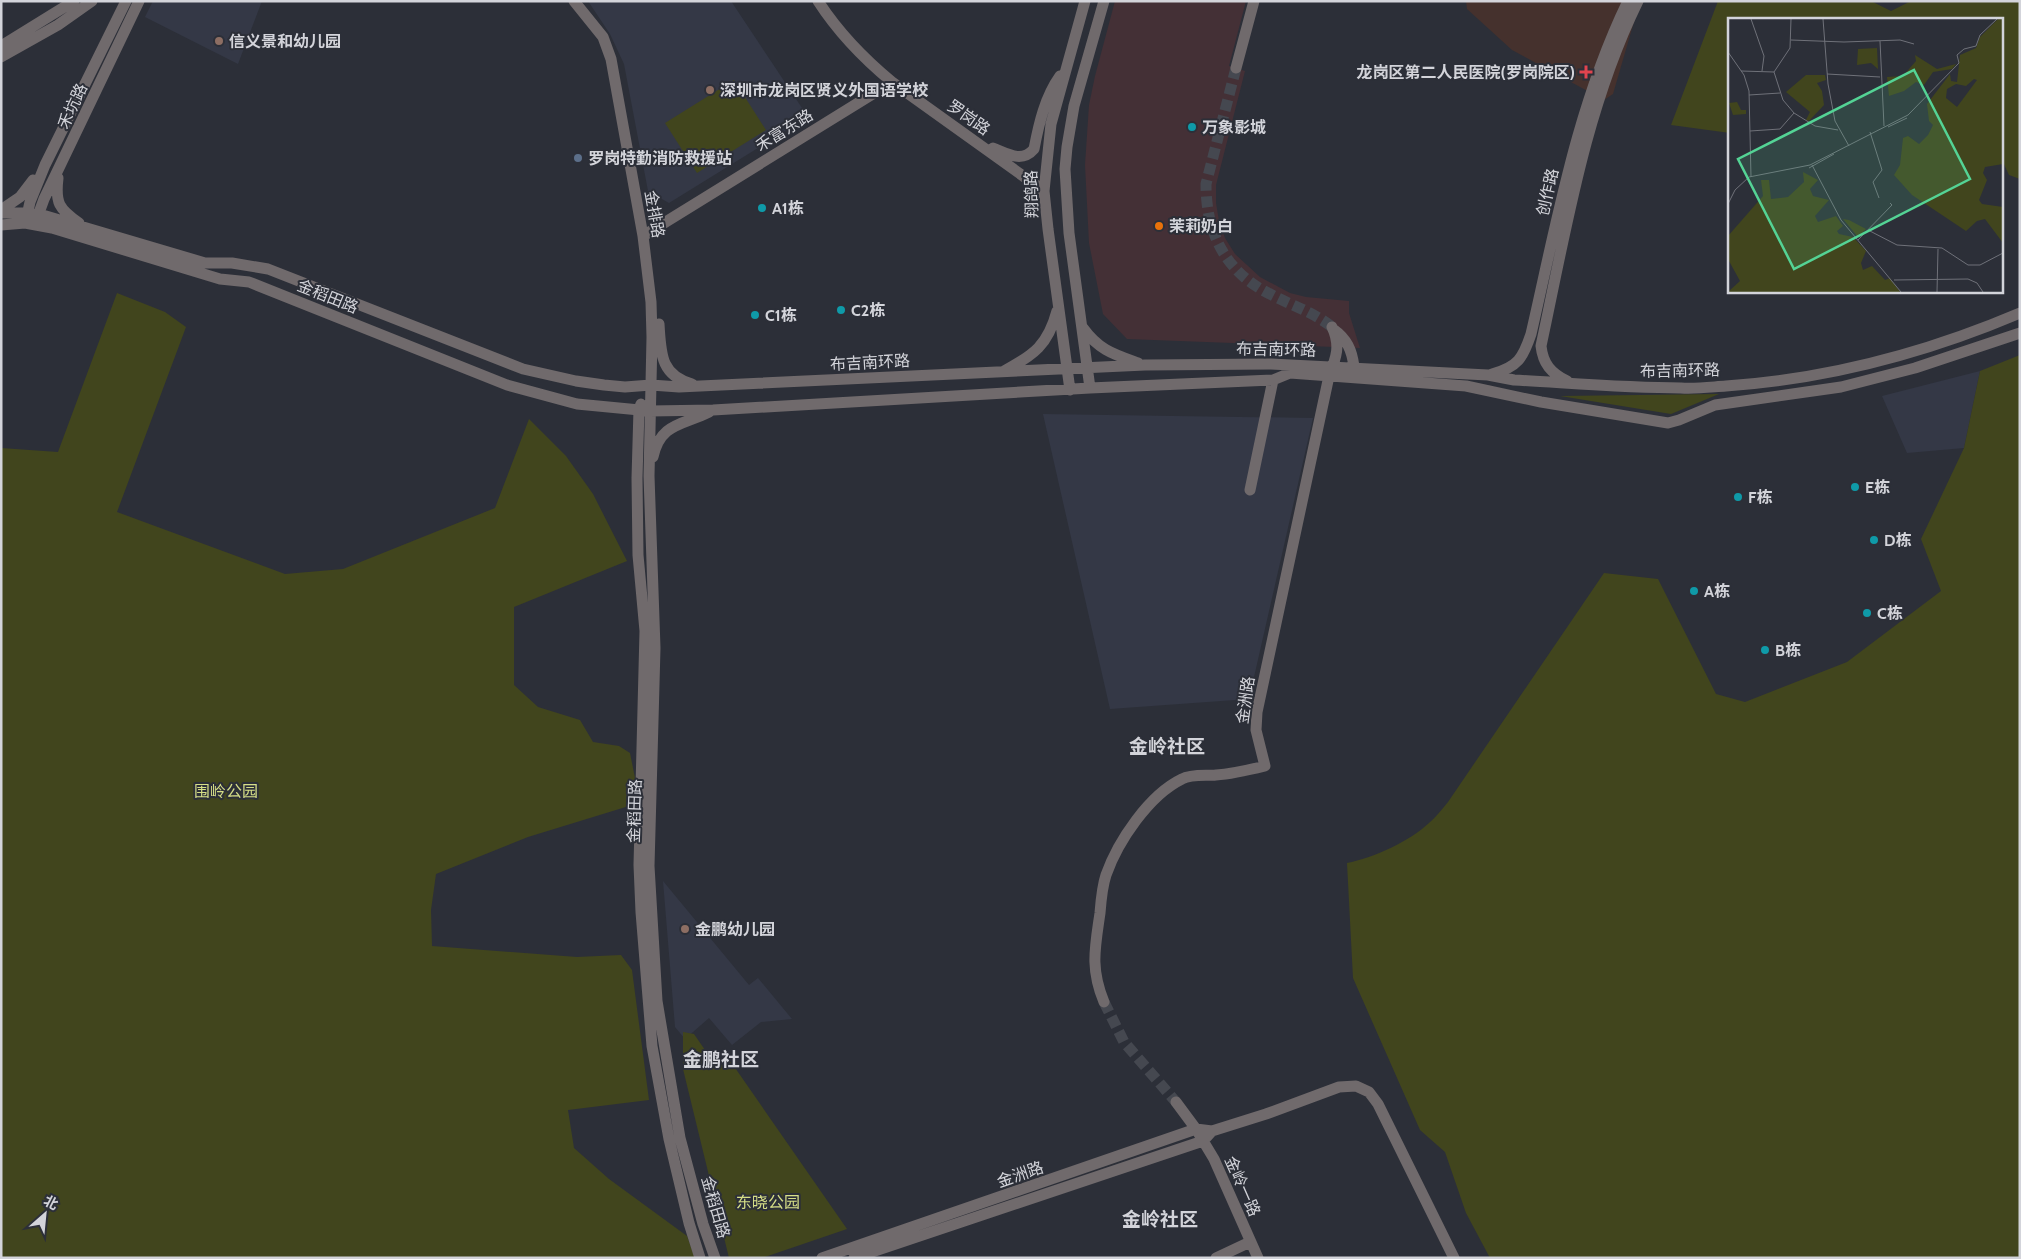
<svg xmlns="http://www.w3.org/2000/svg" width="2021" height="1259" font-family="Cabin,'Noto Sans SC',sans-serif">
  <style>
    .commercial { fill: #443036 }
    .built { fill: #343846 }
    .medical { fill: #45312d }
    .green { fill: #41451d }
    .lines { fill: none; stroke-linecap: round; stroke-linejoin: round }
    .minor-tunnel { stroke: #454850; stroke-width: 11; stroke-dasharray: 11 5.5; stroke-linecap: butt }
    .minor { stroke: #706a6c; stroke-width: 11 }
    .education-dot { fill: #8d6e63; stroke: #2c2f38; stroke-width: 2 }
    .health-dot { fill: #e0444e; stroke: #2c2f38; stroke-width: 2 }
    .culture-dot { fill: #0f9aa8; stroke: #2c2f38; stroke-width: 2 }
    .service-dot { fill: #5c6f8a; stroke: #2c2f38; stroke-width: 2 }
    .food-dot { fill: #e8710a; stroke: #2c2f38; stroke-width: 2 }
    .labels { text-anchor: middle; stroke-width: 4; stroke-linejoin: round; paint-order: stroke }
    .poi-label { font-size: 16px; font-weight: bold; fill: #d3d4da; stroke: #2c2f38; text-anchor: start }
    .street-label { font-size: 16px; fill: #d3d4da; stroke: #2c2f38 }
    .park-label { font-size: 16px; fill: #d6de87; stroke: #2c2f38 }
    .quarter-label { font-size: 19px; font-weight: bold; fill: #d3d4da; stroke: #2c2f38 }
    .inset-road { fill: none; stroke: #6f7179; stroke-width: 1 }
    .view { fill: #54d395; fill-opacity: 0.15; stroke: #54d395; stroke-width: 2.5 }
    .inset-edge { fill: none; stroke: #d3d4da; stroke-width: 2.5 }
  </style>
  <rect width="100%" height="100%" fill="#2c2f38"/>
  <path class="commercial" d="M1115 1H1246L1229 66 1245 71 1216 185V203L1219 221 1225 238 1235 254 1260 277 1290 293 1306 297 1349 301V313L1360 348 1127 339 1103 314 1089 243 1085 165 1089 105 1095 76Z"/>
  <path class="built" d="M153 1H262L238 64 145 17Z
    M588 1H731L808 117 669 203 648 191 624 64 610 34Z
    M1980 371 1964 448 1907 453 1882 396Z
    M1043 414 1313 418 1249 699 1110 709Z
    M663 881 749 985 758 978 792 1019 761 1022 732 1045 709 1018 685 1039 675 1027Z"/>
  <path class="medical" d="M1466 1H1640L1613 94 1604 100 1512 50 1467 9Z"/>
  <path class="green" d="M1718 1H1871L1891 11 1911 1H2020V179L2009 175 2002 160V19H1730V133L1671 125Z
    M734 80 766 130 697 173 665 123Z
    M117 293 165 312 186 327 117 512 285 574 343 569 495 508 529 419 566 456 593 494 627 561 514 607V685L538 707 580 720 593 742 619 746 630 753 638 793 629 806 528 837 436 874 431 910 432 946 577 957 621 955 632 970 649 1100 568 1110 574 1148 609 1179 687 1236 695 1258H1V448L58 452Z
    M2020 355V1258H1490L1466 1213 1445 1152 1420 1130 1353 978 1347 863C1373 858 1410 841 1429 823 1436 817 1442 809 1448 802L1604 573 1658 579 1716 694 1745 702 1847 662 1941 591 1921 539 1964 448 1980 371Z
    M1719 394 1671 414 1560 396Z
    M683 1032 694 1034 716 1066 731 1062 847 1229 762 1258H729L683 1069Z"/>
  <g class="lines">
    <path class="minor-tunnel" d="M1236 68 1206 184C1206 234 1226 273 1272 295 1293 306 1313 312 1332 327
      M1104 1002 1124 1042 1176 1102"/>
    <path class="minor" d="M574 1 603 37 611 59 643 236 651 302 652 337 649 476 655 648 649 866 657 1001 680 1138 703 1224 715 1258
      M818 1C838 32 863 58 892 82L1044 191
      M1 46 74 1
      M1 57 58 25 92 1
      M1236 68 1254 1
      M993 148C1008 154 1022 163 1034 149 1039 123 1045 97 1060 76
      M58 178C55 203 59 209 79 223
      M1 210 20 197 33 180
      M1 213H27L46 216 205 263H232L268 269 523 369 576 381 604 385 625 387 651 385 679 387 1145 365 1271 364 1488 375 1514 380C1569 383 1625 388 1681 388 1696 389 1711 387 1726 386 1828 379 1926 353 2020 313
      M26 220 30 202 45 165 126 1
      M36 221 44 199 139 1
      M1 225 25 223 52 228 220 279 249 282 507 385 577 404 650 411 713 410 1090 388 1273 380 1290 373 1466 386 1541 402 1668 423 1679 420 1715 405 1841 387 1915 368 2020 333
      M643 236 892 82
      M659 324C661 353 660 375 692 384
      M1083 328C1099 350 1113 354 1138 363
      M1333 329C1347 339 1352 350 1354 367
      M1004 371C1034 355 1048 345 1057 311
      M1492 374C1518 367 1523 358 1531 334 1557 221 1577 106 1628 1
      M1567 381C1551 373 1543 364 1541 346 1566 230 1585 109 1638 1
      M1090 388 1069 233 1065 169 1067 147 1074 106 1104 1
      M1070 390 1048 229 1044 191 1051 124 1085 1
      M641 404 639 409 637 478 638 555 645 631 639 865 641 912 652 1046 669 1139 689 1223 700 1258
      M653 457C660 423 683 425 709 412
      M1250 490 1273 380
      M1104 1002C1090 968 1095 948 1100 913 1101 900 1102 887 1106 875 1118 841 1149 795 1182 779 1191 774 1206 776 1216 775 1233 774 1249 770 1265 766L1256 730 1257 712 1329 376C1336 358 1341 346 1332 327
      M1176 1102 1196 1129 1214 1159 1258 1258
      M822 1258 1196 1129 1212 1131
      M854 1258 1203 1141 1212 1131 1266 1114 1339 1087 1356 1086 1369 1092 1378 1104 1454 1258
      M1216 1258 1250 1242"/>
  </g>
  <g class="education-dot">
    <circle cx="219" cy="41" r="5"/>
    <circle cx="710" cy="90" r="5"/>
    <circle cx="685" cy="929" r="5"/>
  </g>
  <path class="health-dot" d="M1583.5 64.5h5v5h5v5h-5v5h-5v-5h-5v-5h5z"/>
  <g class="culture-dot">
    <circle cx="1192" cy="127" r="5"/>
    <circle cx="762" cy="208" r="5"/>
    <circle cx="841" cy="310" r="5"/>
    <circle cx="755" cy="315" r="5"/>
    <circle cx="1855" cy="487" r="5"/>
    <circle cx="1738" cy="497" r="5"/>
    <circle cx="1874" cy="540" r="5"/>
    <circle cx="1694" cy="591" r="5"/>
    <circle cx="1867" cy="613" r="5"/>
    <circle cx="1765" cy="650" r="5"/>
  </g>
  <circle class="service-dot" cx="578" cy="158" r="5"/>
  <circle class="food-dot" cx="1159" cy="226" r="5"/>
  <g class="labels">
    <g class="poi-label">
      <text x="229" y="47">信义景和幼儿园</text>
      <text x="1575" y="78" text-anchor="end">龙岗区第二人民医院(罗岗院区)</text>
      <text x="720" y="96">深圳市龙岗区贤义外国语学校</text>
      <text x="1202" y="133">万象影城</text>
      <text x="588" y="164">罗岗特勤消防救援站</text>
      <text x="772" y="214">A1栋</text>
      <text x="1169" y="232">茉莉奶白</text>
      <text x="851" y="316">C2栋</text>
      <text x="765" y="321">C1栋</text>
      <text x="1865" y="493">E栋</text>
      <text x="1748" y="503">F栋</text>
      <text x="1884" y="546">D栋</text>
      <text x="1704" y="597">A栋</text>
      <text x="1877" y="619">C栋</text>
      <text x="1775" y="656">B栋</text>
      <text x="695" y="935">金鹏幼儿园</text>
    </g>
    <g class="street-label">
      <text transform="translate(72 106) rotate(-65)" y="6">禾坑路</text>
      <text transform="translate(969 117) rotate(35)" y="6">罗岗路</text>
      <text transform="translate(784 130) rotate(-32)" y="6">禾富东路</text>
      <text transform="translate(1547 192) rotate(-77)" y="6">创作路</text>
      <text transform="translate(1031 194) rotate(-91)" y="6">翔鸽路</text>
      <text transform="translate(655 214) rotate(80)" y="6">金排路</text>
      <text transform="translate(328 296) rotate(22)" y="6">金稻田路</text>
      <text transform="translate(1276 349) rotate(1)" y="6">布吉南环路</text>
      <text transform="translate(870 362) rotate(-3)" y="6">布吉南环路</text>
      <text transform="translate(1680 370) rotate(-1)" y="6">布吉南环路</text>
      <text transform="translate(1245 700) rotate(-82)" y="6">金洲路</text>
      <text transform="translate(634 811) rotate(-88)" y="6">金稻田路</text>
      <text transform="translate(1020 1174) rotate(-19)" y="6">金洲路</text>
      <text transform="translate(1243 1186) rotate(66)" y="6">金岭一路</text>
      <text transform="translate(716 1207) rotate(74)" y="6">金稻田路</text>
    </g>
    <g class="park-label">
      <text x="226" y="797">围岭公园</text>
      <text x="768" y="1208">东晓公园</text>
    </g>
    <g class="quarter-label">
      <text x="1167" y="753">金岭社区</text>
      <text x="721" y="1066">金鹏社区</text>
      <text x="1160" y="1226">金岭社区</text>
    </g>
  </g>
  <g transform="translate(1728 18)">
    <rect width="275" height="275" fill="#2c2f38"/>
    <path d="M270 1H275V146L257 149 255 155 259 162 251 182 254 186 275 189V225L257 201 249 203 238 213 184 177 166 157 172 147 175 120 180 118 191 126 200 117 205 107 201 103 199 86 222 56 223 63 229 64 232 37 248 30 252 19ZM246 61 249 62 229 89 218 80 219 71 228 66 238 68ZM149 30 150 51 143 45 129 47 130 31ZM187 37 209 51 228 46 224 51 205 54 196 67 188 64 176 73 161 78 159 59 175 58 188 43ZM78 57H97L98 62 89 65 94 73 96 87 81 103 78 102 82 94 58 74ZM9 84 13 92H18V96L5 97 1 85ZM75 154 90 162 82 171 85 178 101 182 87 198 90 204 108 198 115 208 109 213 111 216 125 219 138 233 133 245 135 252 144 248 157 262 162 260 172 274H0L12 263 1 243 0 218 35 178 33 162H41L43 181 60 179 76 164ZM115 201 121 202 138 211 130 219Z" fill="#41451d" fill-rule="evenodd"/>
    <path class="inset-road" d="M23 1 36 38 34 53M95 1 100 66 107 103 121 128M63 22 116 24 172 22 186 26M152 23 156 108M0 34 16 57 21 73 23 159M13 53 46 54M46 54 55 82 66 95 87 108 110 112M46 54 62 30 63 1M99 56 152 59M21 77 52 75M160 109 179 100M22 113 52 111 66 95M142 114 154 152 145 164 151 180M84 147 113 202 173 274M81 150 106 136M0 186 7 172 21 159 82 147 180 97 231 45 229 37 236 31 248 28 252 17 269 1M140 212 169 227 214 230 240 247H252L275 235M130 222 164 187 162 185M166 262 240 261 249 265 255 274M209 274 210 231"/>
    <path class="view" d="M186 52 242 161 66 251 10 141Z"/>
    <rect width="275" height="275" class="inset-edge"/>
  </g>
  <rect width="2021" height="1259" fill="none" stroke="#d3d4da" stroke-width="5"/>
  <g transform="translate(45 1214) rotate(27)" stroke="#2c2f38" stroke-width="4" paint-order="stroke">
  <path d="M0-4L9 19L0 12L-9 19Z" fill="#d3d4da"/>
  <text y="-8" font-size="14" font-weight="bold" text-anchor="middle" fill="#d3d4da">北</text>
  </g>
</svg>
